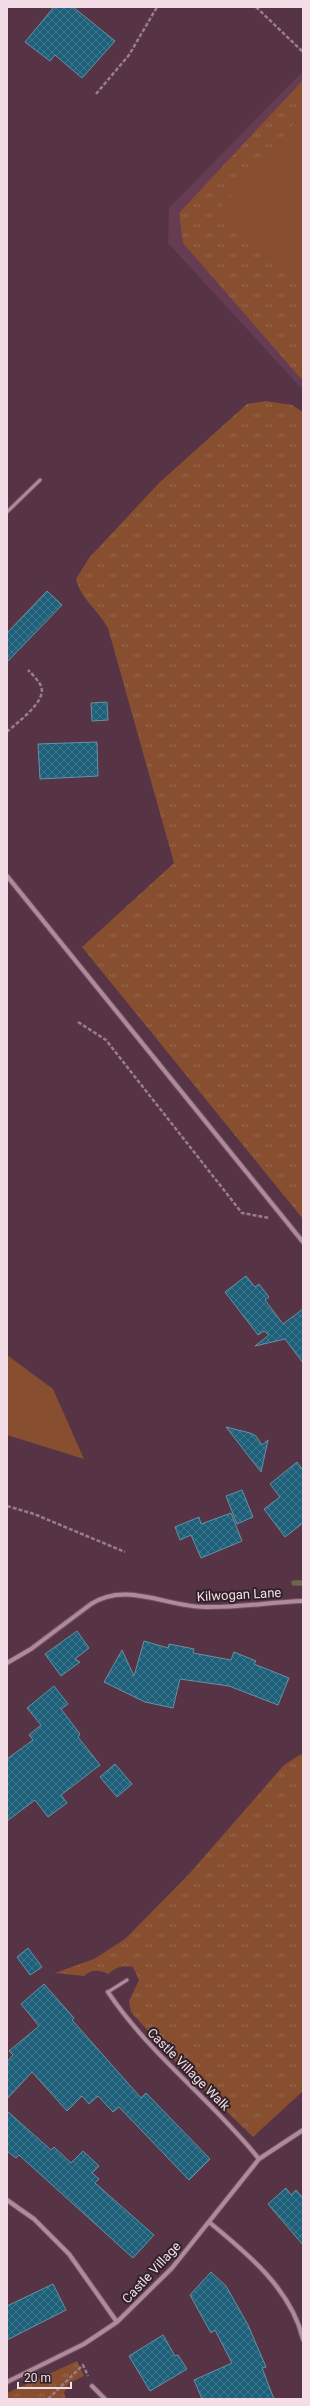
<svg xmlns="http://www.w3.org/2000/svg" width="310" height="2406" font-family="Roboto,sans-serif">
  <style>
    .built { fill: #653c51 }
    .grass { fill: url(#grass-tufts) }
    .garden { fill: #874e30 }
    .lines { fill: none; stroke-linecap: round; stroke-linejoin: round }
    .stream { stroke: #6c654c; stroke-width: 5.5 }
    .building { fill: url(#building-cross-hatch); stroke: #6791a4 }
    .service-casing { stroke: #6e5160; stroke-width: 5 }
    .minor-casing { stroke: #6e5160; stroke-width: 6 }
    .path { stroke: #9a7d8b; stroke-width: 2.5; stroke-dasharray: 4 2; stroke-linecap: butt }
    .service { stroke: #b0899b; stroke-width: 3 }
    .minor { stroke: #b0899b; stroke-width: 4 }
    .labels { text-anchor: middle; stroke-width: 4; stroke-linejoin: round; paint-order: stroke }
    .street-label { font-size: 13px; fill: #f3dde7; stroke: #312229 }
  </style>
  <defs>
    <pattern id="grass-tufts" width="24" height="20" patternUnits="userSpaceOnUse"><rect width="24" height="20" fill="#874e30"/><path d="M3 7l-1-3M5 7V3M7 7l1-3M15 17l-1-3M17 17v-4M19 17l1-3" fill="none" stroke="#98674e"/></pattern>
    <pattern id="building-cross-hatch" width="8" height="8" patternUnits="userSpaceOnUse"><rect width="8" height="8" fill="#1e6079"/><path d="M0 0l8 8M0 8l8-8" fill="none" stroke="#3f768c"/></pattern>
  </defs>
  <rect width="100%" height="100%" fill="#563445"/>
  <path class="built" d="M303 71V390L168 243 169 208Z"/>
  <path class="grass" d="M303 80V381L183 243 179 213Z
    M266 401 292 405 303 412V1219L82 947 174 863 108 628C98 610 81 599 76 579L89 558 159 483 247 404Z
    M301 1754 303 1757V2091L253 2137 176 2062 131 2012 129 2001 139 1980 133 1967C123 1965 116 1967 108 1974 99 1970 92 1969 84 1976L55 1973 94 1959 125 1939 189 1874 284 1765Z
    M77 2361 84 2376 69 2383 64 2393 66 2399H7V2393Z"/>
  <path class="garden" d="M303 113V284L218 211Z
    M7 1355 53 1389 84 1459 7 1435Z"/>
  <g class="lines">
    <path class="stream" d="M294 1583H303"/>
  </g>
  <path class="building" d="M54 7H73L115 41 82 78 55 55 50 61 25 42Z
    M47 591 62 605 7 662V633Z
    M107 702 108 720 92 721 91 703Z
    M97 742 98 776 40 779 38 744Z
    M246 1276 255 1287 259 1284 269 1297 265 1300 283 1324 303 1309V1363L285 1339 255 1346 269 1335 264 1331 258 1335 225 1292Z
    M226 1427 250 1433 256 1436 262 1445 268 1440 261 1472Z
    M297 1462 303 1470V1523L285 1537 264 1509 280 1497 270 1484Z
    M242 1490 253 1517 237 1524 226 1496Z
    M231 1513 242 1541 201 1558 191 1535 180 1540 175 1527 199 1517 201 1524Z
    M77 1631 89 1648 75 1659 80 1662 61 1676 45 1654Z
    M144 1641 168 1648 169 1644 194 1649 193 1653 231 1660 234 1652 256 1661 254 1664 289 1678 278 1705 229 1686 180 1679 173 1708 145 1702 104 1682 122 1650 134 1676Z
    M54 1686 68 1704 61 1709 80 1734 78 1737 100 1765 61 1795 67 1803 48 1817 35 1800 7 1821V1759L33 1740 29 1735 41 1725 27 1708Z
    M115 1764 132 1784 117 1797 100 1777Z
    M28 1948 42 1967 30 1975 17 1957Z
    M44 1984 74 2018 72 2020 141 2098 146 2093 210 2159 189 2180 119 2107 113 2112 98 2096 89 2104 82 2096 67 2111 32 2072 7 2099V2062L13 2055 9 2051 39 2026 21 2004Z
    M7 2111 51 2150 54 2147 71 2163 83 2151 99 2166 92 2173 99 2179 95 2183 154 2235 133 2258 19 2155 16 2158 7 2151Z
    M286 2188 291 2195 296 2190 303 2198V2245L268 2204Z
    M211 2272 226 2286 248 2325 266 2367 262 2368 274 2399H202L194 2380 232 2363 215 2330 211 2333 190 2295Z
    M53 2284 66 2310 7 2340V2306Z
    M163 2335 175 2356 178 2355 187 2369 150 2391 129 2356Z"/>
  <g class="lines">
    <defs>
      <path id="service" d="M7 512 40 480
        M108 1992 127 1980"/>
      <path id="minor" d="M7 876 303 1242
        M7 1663 31 1649 91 1604C127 1581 166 1607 205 1607 237 1608 271 1602 303 1601
        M108 1992C150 2055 212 2100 259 2159
        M7 2200 34 2219 69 2254 117 2322
        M209 2222C247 2253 291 2289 303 2339
        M7 2382 84 2344 117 2322 172 2268 259 2159 303 2130
        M92 2386 105 2399"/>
    </defs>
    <use href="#service" class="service-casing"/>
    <use href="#minor" class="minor-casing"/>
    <path class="path" d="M256 7 303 52
      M96 94 129 55 157 7
      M7 732C17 722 50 700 40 684 37 679 32 674 28 670
      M78 1022 106 1040 242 1213 269 1218
      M7 1506 34 1514 125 1552
      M48 2399 83 2365 88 2376"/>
    <use href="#service" class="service"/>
    <use href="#minor" class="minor"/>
  </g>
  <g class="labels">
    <g class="street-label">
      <text transform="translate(239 1594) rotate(-3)" y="5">Kilwogan Lane</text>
      <text transform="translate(189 2069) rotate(45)" y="5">Castle Village Walk</text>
      <text transform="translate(151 2272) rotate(-47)" y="5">Castle Village</text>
    </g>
  </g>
  <rect width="310" height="2406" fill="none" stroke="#f3dde7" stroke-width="16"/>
  <path d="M18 2382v6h53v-6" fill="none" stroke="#f3dde7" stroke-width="2"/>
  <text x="24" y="2382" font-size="12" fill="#f3dde7" stroke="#312229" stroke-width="3" paint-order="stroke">20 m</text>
</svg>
